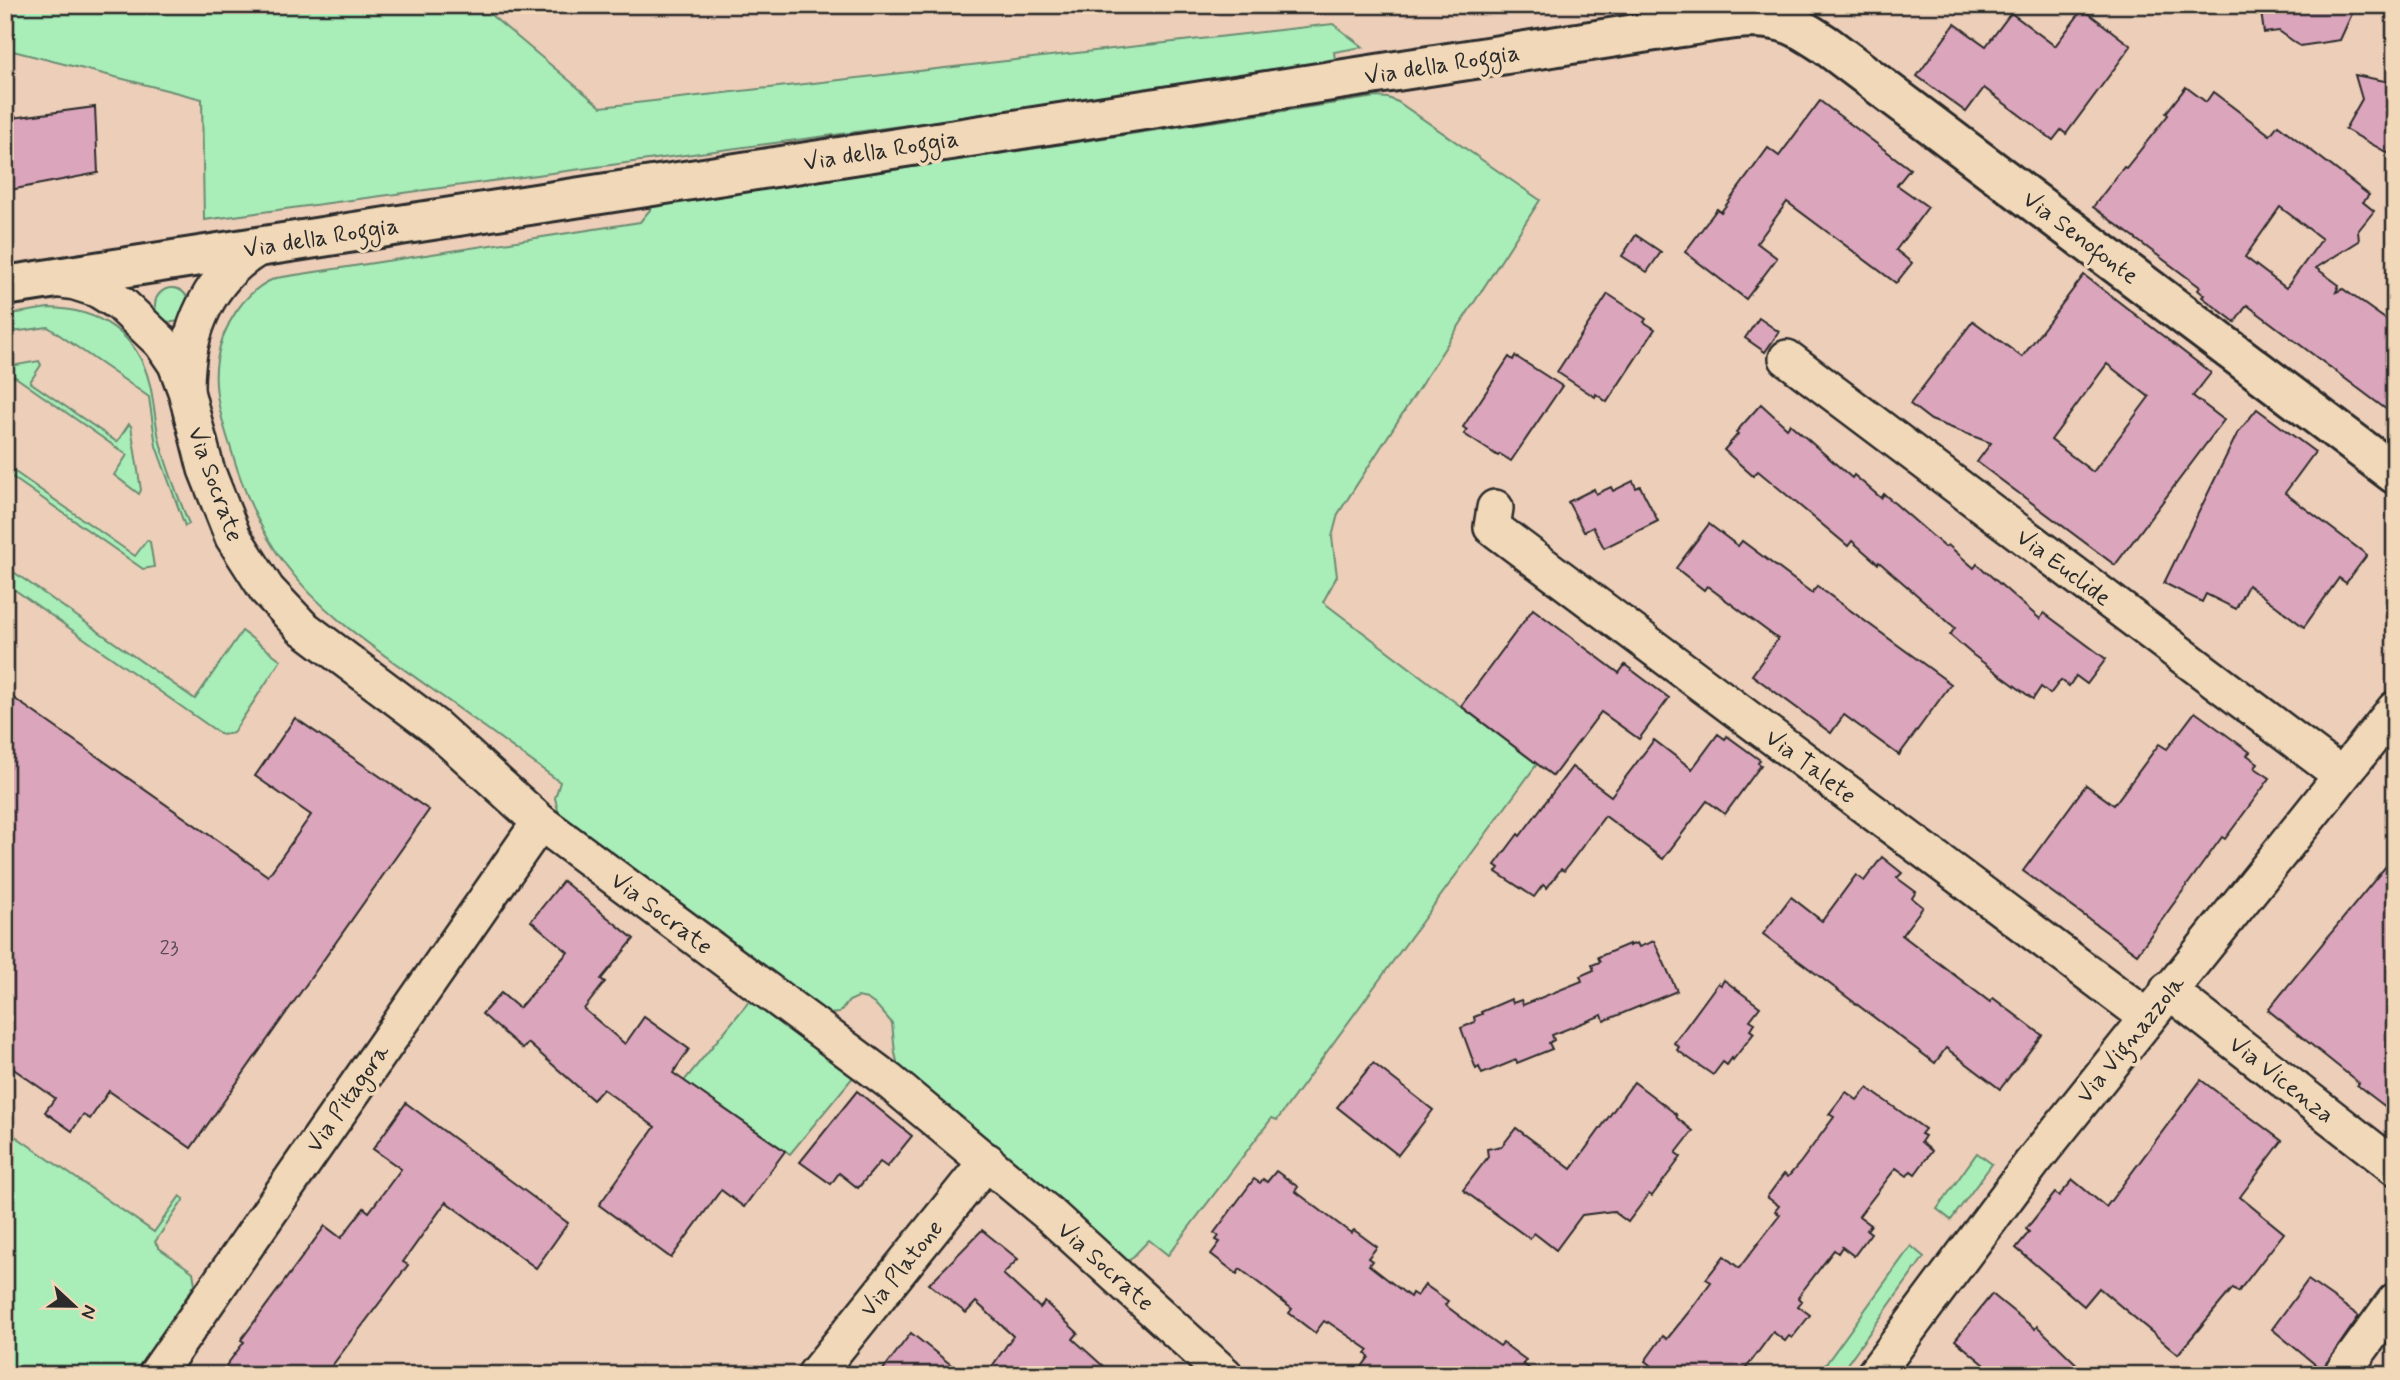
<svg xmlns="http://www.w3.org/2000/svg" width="2400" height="1380" font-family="Mynerve,sans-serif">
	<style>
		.green { fill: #a9edb8; stroke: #6a8c72; stroke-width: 2 }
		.building { fill: #dba5bb; stroke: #2b2b2b; stroke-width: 2; fill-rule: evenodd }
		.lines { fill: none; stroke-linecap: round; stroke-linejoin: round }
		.street-casing { stroke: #2b2b2b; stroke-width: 40 }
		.secondary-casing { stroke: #2b2b2b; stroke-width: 44 }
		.street { stroke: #f1d8b8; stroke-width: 35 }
		.secondary { stroke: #f1d8b8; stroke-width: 38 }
		.labels { text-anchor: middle; stroke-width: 7; stroke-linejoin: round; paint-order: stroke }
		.number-label { font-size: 21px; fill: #574a4f }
		.street-label { font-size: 24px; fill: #2b2b2b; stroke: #f1d8b8 }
	</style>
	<rect width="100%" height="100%" fill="#edceb9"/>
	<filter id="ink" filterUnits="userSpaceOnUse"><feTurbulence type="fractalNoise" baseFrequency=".0143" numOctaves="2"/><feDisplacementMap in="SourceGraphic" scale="14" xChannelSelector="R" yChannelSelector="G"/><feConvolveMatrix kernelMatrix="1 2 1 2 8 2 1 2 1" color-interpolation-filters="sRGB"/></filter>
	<g filter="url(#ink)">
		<g class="green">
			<polygon points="5,5 479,5 601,107 1333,24 1363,47 1334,52 1336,67 204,220 202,99 5,49"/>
			<path d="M 1376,97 L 1388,98 L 1398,102 L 1540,200 L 1338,514 L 1332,537 L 1337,576 L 1323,602 L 1537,764 L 1277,1120 L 1272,1118 L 1168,1255 L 1149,1240 L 1126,1264 L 1063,1208 L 1040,1184 L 919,1087 L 898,1066 L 895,1053 L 892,1023 L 877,1006 L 867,999 L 858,997 L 849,1001 L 839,1013 L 828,1014 L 560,818 L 555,798 L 560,782 C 515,749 471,717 426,685 C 376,649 322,614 285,564 C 259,530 243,490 231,449 C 222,421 212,389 217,360 C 222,327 244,290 276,278 L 640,222 L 653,206 Z"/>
			<circle cx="172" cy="305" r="17"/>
			<path d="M 48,308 C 99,309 138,333 150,385 C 154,402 155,420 159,438 C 166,467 178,496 189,524 L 185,526 L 156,446 L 149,397 L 48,327 L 5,333 L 5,315 Z"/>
			<polygon points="39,361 41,365 30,382 117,442 129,424 131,426 141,490 139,494 114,475 127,455 14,376 5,387 5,367"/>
			<polygon points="5,465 135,556 147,540 150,542 154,567 143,569 5,472"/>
			<polygon points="5,566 195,699 242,631 281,660 233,733 222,735 5,583"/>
			<polygon points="751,999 854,1076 790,1154 684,1081"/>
			<polygon points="5,1129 154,1232 180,1196 184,1199 155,1242 159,1248 193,1272 195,1284 135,1375 5,1375"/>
			<polygon points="1977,1153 1992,1164 1951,1220 1937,1209"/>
			<polygon points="1911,1246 1924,1257 1839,1375 1818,1375"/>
		</g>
		<g class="building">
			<polygon points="2260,5 2356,5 2340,40 2300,46 2279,31 2264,33"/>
			<polygon points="2083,9 2131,46 2066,134 2061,130 2053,140 1984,88 1966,112 1917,76 1955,24 1986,46 2011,13 2055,46"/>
			<polygon points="2355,75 2395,83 2395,157 2345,129 2362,99"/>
			<path d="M 2186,87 L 2206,102 L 2213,92 L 2270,135 L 2278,125 L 2369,195 L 2363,202 L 2374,211 L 2358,231 L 2359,241 L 2316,268 L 2339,285 L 2336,292 L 2343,289 L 2395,326 L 2395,416 L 2247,305 L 2235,322 L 2202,297 L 2204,295 L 2198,290 L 2200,287 L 2093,207 L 2124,167 L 2126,168 L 2168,115 L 2166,113 ZM 2280,207 L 2322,239 L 2286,288 L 2245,257 Z"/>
			<polygon points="1820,101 1910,169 1897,185 1928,207 1896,250 1912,263 1896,283 1787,202 1757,243 1777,258 1746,299 1685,252 1717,209 1721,212 1768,148 1779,156"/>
			<polygon points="95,107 98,173 5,191 5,119"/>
			<polygon points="1636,235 1661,252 1647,272 1622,256"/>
			<path d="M 2084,275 L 2211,373 L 2193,396 L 2224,420 L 2115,565 L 1977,462 L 1991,443 L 1931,420 L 1910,404 L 1973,321 L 2022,357 ZM 2107,364 L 2149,397 L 2093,472 L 2051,440 Z"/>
			<polygon points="1608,294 1646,319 1644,322 1655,329 1607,402 1596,394 1595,397 1557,372"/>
			<polygon points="1759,318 1779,332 1765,352 1745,338"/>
			<polygon points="1515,356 1562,386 1511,461 1500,454 1498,456 1464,434 1467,430 1463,427 1509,357 1513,360"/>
			<polygon points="1761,404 1787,428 1790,424 1852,478 1854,475 1881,498 1884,494 1945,547 1948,545 1974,568 1977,564 2040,619 2044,613 2106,659 2087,684 2076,676 2069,686 2061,680 2050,694 2041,687 2033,699 1973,655 1950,635 1955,628 1879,562 1878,564 1852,541 1848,546 1758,471 1753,476 1724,450 1738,434 1736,432"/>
			<polygon points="2257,409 2315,452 2285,493 2367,555 2346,583 2339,578 2304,627 2248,585 2236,609 2206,594 2202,602 2164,583 2237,434"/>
			<polygon points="1633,481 1636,488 1640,486 1658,521 1604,548 1593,527 1584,532 1568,502 1594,489 1596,494 1611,487 1613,491"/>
			<polygon points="1709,524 1738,546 1742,541 1812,593 1817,586 1951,684 1899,755 1844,715 1831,733 1752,675 1778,639 1707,586 1704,590 1676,568"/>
			<polygon points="1533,609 1619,673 1625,665 1669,698 1639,739 1601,712 1553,776 1461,706"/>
			<polygon points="5,692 268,876 311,815 255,776 295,718 429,810 191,1148 109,1091 90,1119 83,1115 72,1131 45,1112 55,1098 5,1063"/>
			<polygon points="2195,712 2250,752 2247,755 2258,763 2255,768 2270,778 2225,839 2222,837 2137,954 2023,871 2086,785 2114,805 2159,744 2167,749"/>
			<polygon points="1718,734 1725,739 1727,736 1760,760 1758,763 1761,765 1725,814 1707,801 1663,859 1605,816 1564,871 1561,869 1547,888 1543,885 1534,897 1496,872 1499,868 1495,865 1518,834 1520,836 1572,767 1611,796 1654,740 1692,769"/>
			<polygon points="2395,855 2395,1114 2357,1085 2359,1083 2268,1010"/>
			<polygon points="1882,857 1902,873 1897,878 1916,892 1912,898 1923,907 1902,935 1990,1002 1993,998 2042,1035 2000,1089 1946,1048 1935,1063 1763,934 1791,897 1822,921 1856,875 1864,881"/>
			<polygon points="563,881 634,939 601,979 605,982 584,1009 625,1044 644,1017 689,1049 673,1073 785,1151 744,1207 721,1190 671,1258 599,1205 655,1127 603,1089 593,1100 528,1043 523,1049 482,1014 501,993 519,1008 568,952 531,921"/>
			<polygon points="1654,941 1677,991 1604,1021 1602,1015 1552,1035 1554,1040 1549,1043 1552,1049 1517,1063 1516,1060 1482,1074 1479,1067 1476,1069 1461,1028 1475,1022 1474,1017 1482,1014 1481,1012 1511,999 1513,1003 1521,1000 1523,1005 1582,981 1580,976 1594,970 1592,965 1600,962 1598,957 1629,944 1629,946 1637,943 1639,947"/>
			<polygon points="1724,980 1760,1007 1750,1020 1755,1023 1750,1030 1754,1033 1733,1060 1732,1058 1727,1065 1723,1062 1713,1075 1677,1050 1679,1047 1674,1043 1718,983 1721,985"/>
			<polygon points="1373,1063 1433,1110 1398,1155 1337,1107"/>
			<polygon points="2201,1080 2282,1141 2240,1197 2284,1233 2238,1292 2233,1288 2178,1354 2099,1288 2084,1306 2016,1248 2029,1232 2026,1229 2055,1193 2059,1196 2073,1180 2106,1207"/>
			<polygon points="1634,1082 1676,1114 1677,1118 1693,1131 1676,1153 1681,1157 1652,1196 1649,1194 1628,1222 1613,1211 1582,1215 1556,1250 1534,1233 1530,1239 1463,1190 1488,1157 1487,1149 1502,1146 1516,1128 1571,1169"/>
			<polygon points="1867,1088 1925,1129 1921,1134 1925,1136 1921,1142 1932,1151 1915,1174 1911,1171 1907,1176 1896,1168 1859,1216 1871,1225 1867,1230 1871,1233 1854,1256 1842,1247 1838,1253 1834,1250 1801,1293 1798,1298 1802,1301 1798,1306 1810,1315 1792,1338 1789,1336 1785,1341 1773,1332 1741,1375 1663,1375 1645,1361 1663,1336 1667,1339 1692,1308 1711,1282 1706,1279 1724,1256 1739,1268 1780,1215 1775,1211 1779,1206 1767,1197 1784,1174 1788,1177 1800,1163 1834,1117 1829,1114 1846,1092 1857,1100"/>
			<polygon points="857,1091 912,1136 887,1167 880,1162 858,1188 839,1173 831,1184 800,1162"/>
			<polygon points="406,1103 568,1223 536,1268 446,1202 403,1262 408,1265 325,1375 219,1375 244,1342 241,1340 325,1226 341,1238 364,1208 369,1212 401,1169 373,1149"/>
			<polygon points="1276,1171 1298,1187 1295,1191 1328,1216 1351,1233 1354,1230 1377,1247 1368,1258 1372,1261 1369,1265 1410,1297 1412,1293 1417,1296 1425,1285 1448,1301 1445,1305 1486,1336 1500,1346 1503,1343 1526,1360 1523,1364 1538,1375 1356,1375 1369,1357 1366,1354 1369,1350 1328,1322 1327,1323 1324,1321 1315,1333 1289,1313 1292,1309 1264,1287 1240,1269 1237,1274 1211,1254 1220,1242 1216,1240 1219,1236 1214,1233 1254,1179 1260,1183 1263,1179 1267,1182"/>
			<polygon points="982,1230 1018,1259 1003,1274 1040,1308 1045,1302 1078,1333 1073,1339 1113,1375 986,1375 1013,1336 976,1302 966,1313 929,1284"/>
			<polygon points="2308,1280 2359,1316 2322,1370 2272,1329"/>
			<polygon points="1992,1294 2035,1329 2037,1326 2088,1375 1997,1375 1955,1340"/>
			<polygon points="911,1333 964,1375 879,1375"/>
		</g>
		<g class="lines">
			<g class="street-casing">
				<g id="street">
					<polyline points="53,279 75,282 97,289 121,304 161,342 176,364 186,391 206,469 233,537 267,590 302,627 434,726 540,822 889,1081 1050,1215 1225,1375"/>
					<polyline points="1787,358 2341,775"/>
					<path d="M 186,388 C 186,329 209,277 260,247"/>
					<polyline points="1495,508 1492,527 2147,1017"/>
					<polyline points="2168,990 2395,1167"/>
					<polyline points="156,1375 540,822"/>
					<polyline points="815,1375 987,1161"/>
					<polyline points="1874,1375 2032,1163 2395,709"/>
					<polyline points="2341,1375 2395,1301"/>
				</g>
			</g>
			<g class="secondary-casing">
				<path id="secondary" d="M 5,286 L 1681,27 C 1716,22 1759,11 1792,25 C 1804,30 1815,38 1826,45 L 2395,474"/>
			</g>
			<use href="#street" class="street"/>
			<use href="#secondary" class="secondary"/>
		</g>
	</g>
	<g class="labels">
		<g class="number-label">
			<text x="169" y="954">23</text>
		</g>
		<g class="street-label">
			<text transform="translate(1442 64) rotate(-9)" y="8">Via della Roggia</text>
			<text transform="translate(881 150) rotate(-9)" y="8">Via della Roggia</text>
			<text transform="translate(321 237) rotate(-9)" y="8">Via della Roggia</text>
			<text transform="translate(2081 237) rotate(37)" y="8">Via Senofonte</text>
			<text transform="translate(216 484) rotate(70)" y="8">Via Socrate</text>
			<text transform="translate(2064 567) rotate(37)" y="8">Via Euclide</text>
			<text transform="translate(1811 766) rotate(37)" y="8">Via Talete</text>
			<text transform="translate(662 913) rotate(37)" y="8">Via Socrate</text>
			<text transform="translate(2130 1039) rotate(-51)" y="8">Via Vignazzola</text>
			<text transform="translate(2282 1079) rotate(38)" y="8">Via Vicenza</text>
			<text transform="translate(347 1098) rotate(-55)" y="8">Via Pitagora</text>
			<text transform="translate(1106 1266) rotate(42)" y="8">Via Socrate</text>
			<text transform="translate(901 1268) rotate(-51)" y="8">Via Platone</text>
		</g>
	</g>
	<rect width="2400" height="1380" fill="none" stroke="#f1d8b8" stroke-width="28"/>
	<rect x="14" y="14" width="2372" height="1352" fill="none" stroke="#2b2b2b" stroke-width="2.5" filter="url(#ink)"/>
	<g transform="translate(74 1306) rotate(112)" stroke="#f1d8b8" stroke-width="5" paint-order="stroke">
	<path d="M0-5L12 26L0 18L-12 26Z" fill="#2b2b2b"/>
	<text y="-10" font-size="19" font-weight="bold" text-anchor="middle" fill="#2b2b2b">N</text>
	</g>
</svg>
